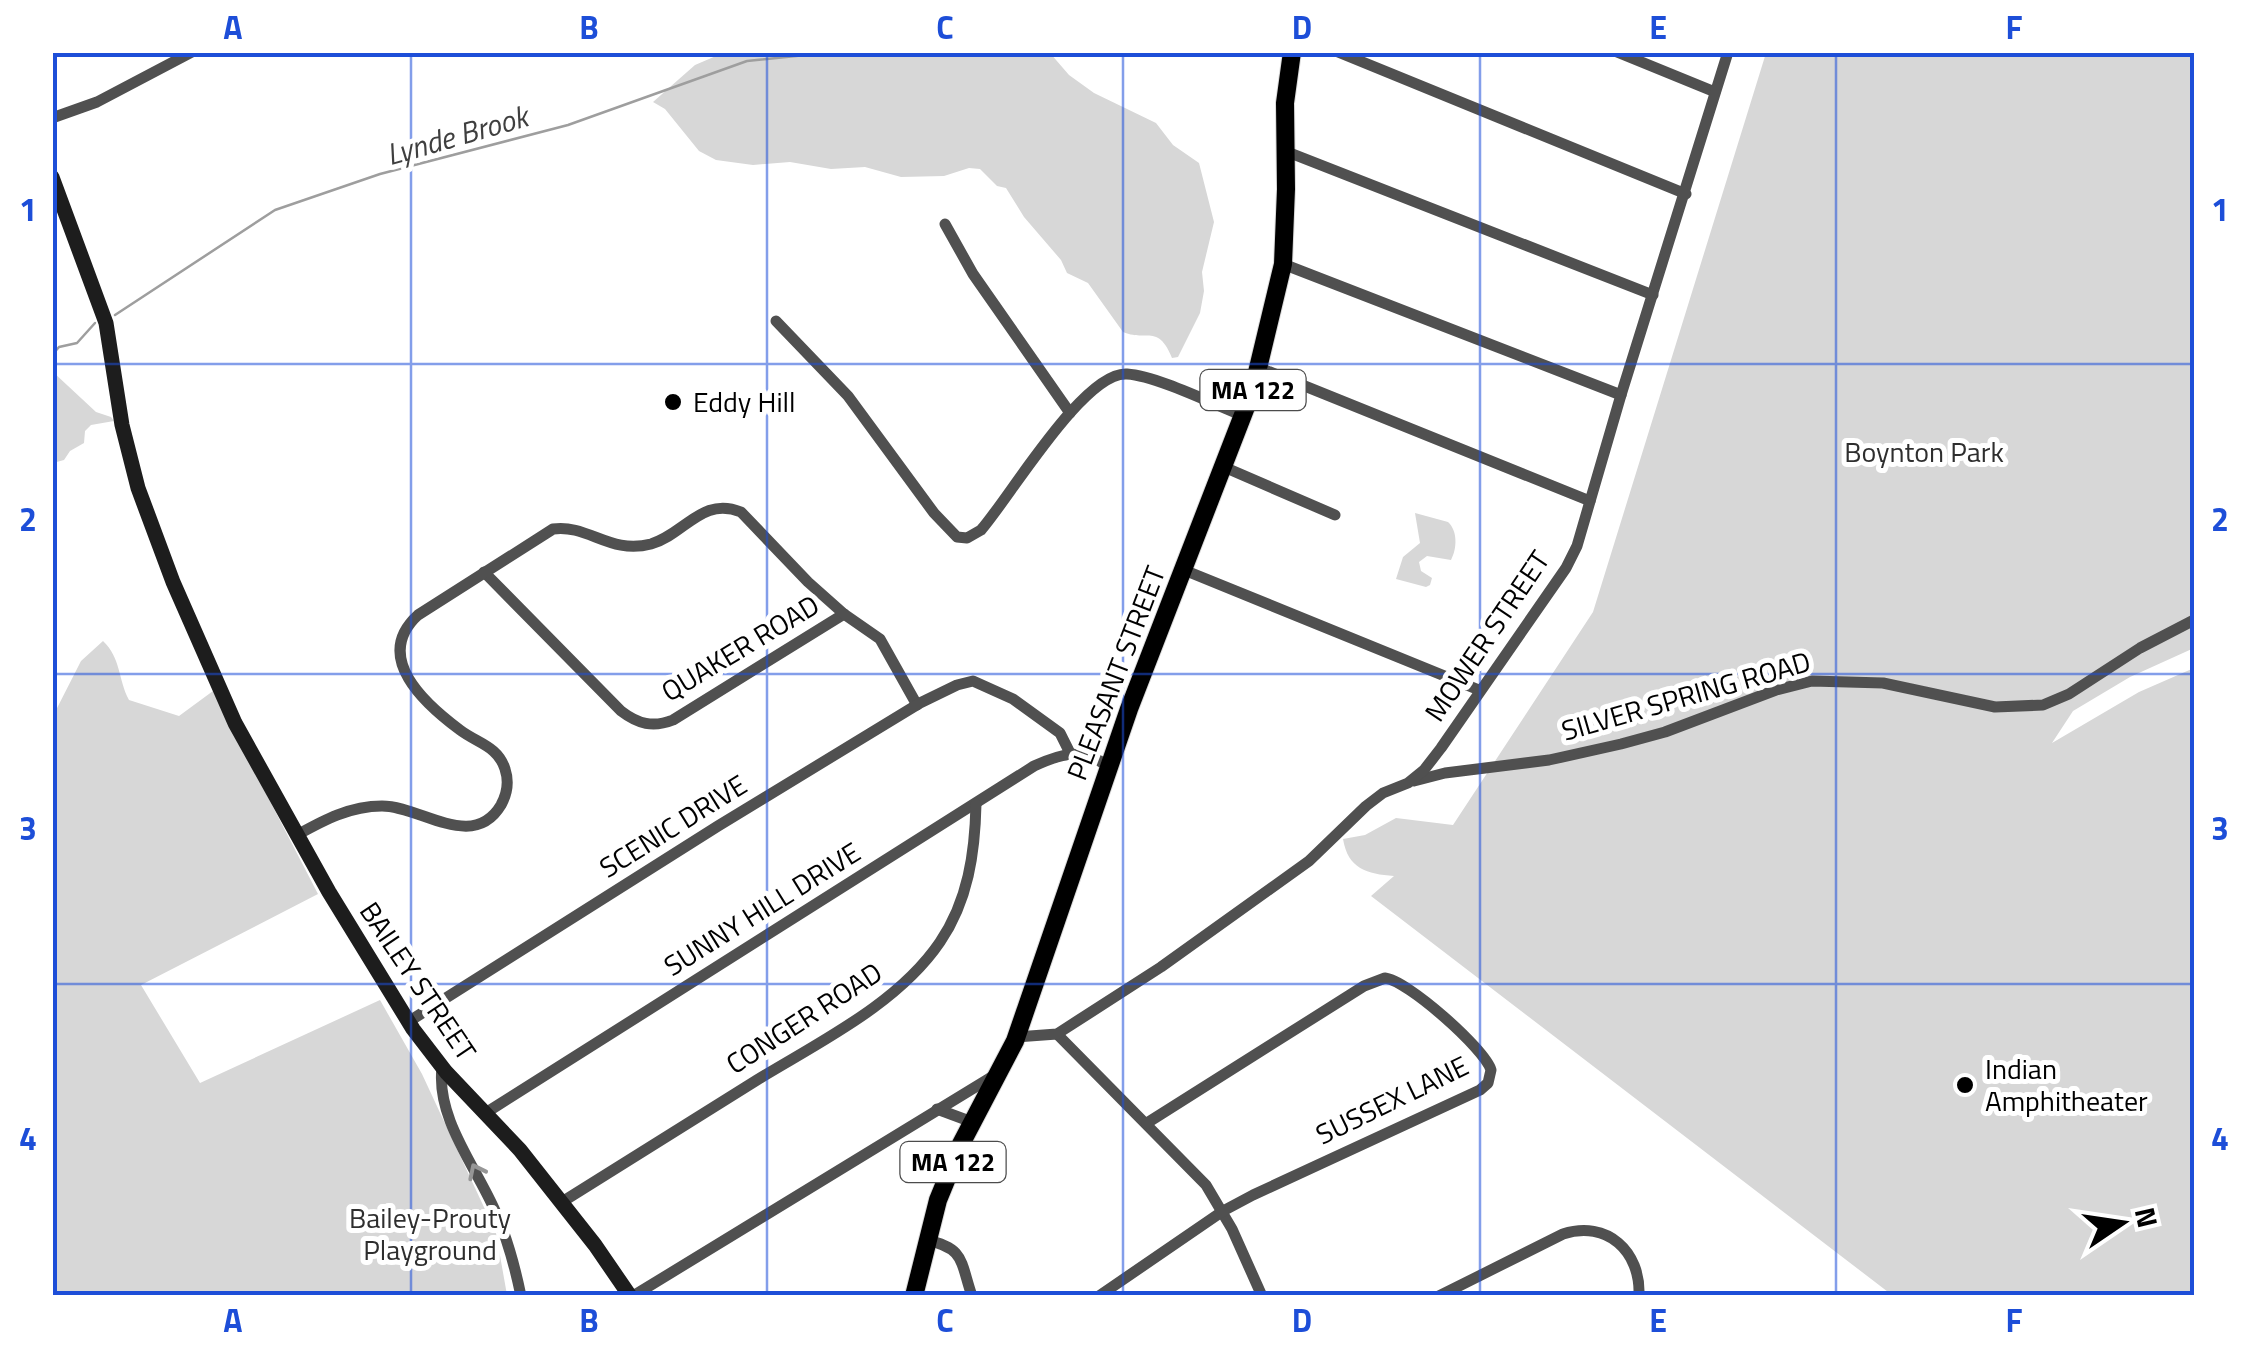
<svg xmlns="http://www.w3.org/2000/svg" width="2247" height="1348" font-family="'Titillium Web',sans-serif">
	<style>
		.green { fill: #d7d7d7 }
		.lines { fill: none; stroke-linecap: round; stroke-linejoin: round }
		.stream { stroke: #9e9e9e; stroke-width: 2.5 }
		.primary-casing { stroke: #dbdbdb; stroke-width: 20 }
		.street { stroke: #505050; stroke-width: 11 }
		.secondary { stroke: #1d1d1d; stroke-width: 15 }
		.primary { stroke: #000; stroke-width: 18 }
		.oneway { stroke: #969696 }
		.grid { fill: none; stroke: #1d4ed8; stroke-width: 2.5; stroke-opacity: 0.55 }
		.poi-dot { fill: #000; stroke: #fff; stroke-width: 4 }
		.labels { text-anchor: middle; stroke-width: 10; stroke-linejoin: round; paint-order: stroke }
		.shield { fill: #fff; stroke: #4c4c4c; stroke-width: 2.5 }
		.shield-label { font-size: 25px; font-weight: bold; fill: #000 }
		.poi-label { font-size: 28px; fill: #000; stroke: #fff; text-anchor: start }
		.park-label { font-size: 28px; fill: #2e2e2e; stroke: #fff }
		.street-label { font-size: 28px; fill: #000; stroke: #fff }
		.water-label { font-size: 30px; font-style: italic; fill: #3f3f3f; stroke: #fff }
		.neatline { fill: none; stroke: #1d4ed8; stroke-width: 4 }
		.grid-label { font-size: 32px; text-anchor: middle; font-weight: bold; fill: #1d4ed8 }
	</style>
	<rect width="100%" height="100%" fill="#fff"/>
	<g class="green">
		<path d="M 723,53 L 1050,53 L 1069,75 L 1094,93 L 1156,123 L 1173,145 L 1199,163 L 1214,222 L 1202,272 L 1204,291 L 1200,313 L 1178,357 L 1172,358 C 1158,323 1146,342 1123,332 L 1088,283 L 1067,273 L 1061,260 L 1024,217 L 1006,188 L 997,186 L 980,169 L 969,168 L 944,176 L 901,177 L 865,167 L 831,169 L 790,162 L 753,165 L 716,160 L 699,151 L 665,109 L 653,102 L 695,65 Z"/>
		<path d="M 1766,53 L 2194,53 L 2194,648 L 2130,677 L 2073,711 L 2052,743 L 2139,692 L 2194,668 L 2194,1295 L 1892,1295 L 1371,896 L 1394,876 C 1367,874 1348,869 1343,839 L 1365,835 L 1396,818 L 1453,825 L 1593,612 Z"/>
		<polygon points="53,372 96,412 111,417 114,421 91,425 85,431 84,443 70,451 64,460 53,463"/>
		<path d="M 1415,513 L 1448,522 C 1458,531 1457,549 1451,560 L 1427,556 L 1419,562 L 1421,571 L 1432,578 L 1430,585 L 1426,587 L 1396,579 L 1403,557 L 1420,543 Z"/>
		<path d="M 103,641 C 121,658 118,679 129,700 L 179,716 L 213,691 L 318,894 L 141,985 L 200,1083 L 380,1000 L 422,1074 L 496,1233 L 507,1295 L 53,1296 L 53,716 L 81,661 Z"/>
	</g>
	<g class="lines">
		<g class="stream">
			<polyline points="115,315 275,210 380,174 568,125 747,61 835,52"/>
			<polyline points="52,355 59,347 77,343 95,323"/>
		</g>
		<g class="primary-casing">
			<polyline id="primary" points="914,1296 938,1200 961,1144 1015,1041 1129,709 1253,389 1283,264 1286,189 1285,103 1292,52"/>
		</g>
		<g class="street">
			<polyline points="1338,52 1686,194"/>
			<polyline points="1617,52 1715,92"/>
			<polyline points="52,118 97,102 192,52"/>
			<polyline points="1285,151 1653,295"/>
			<polyline points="945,224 973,274 1070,413"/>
			<polyline points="1283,264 1621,395"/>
			<path d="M 776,321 L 848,396 L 934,513 L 957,537 L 967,538 L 981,530 C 1010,497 1084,371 1127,374 C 1157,376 1213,404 1244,416"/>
			<polyline points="1260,368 1590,501"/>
			<polyline points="1224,467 1335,515"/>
			<polyline points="1184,570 1479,690"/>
			<path d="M 484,572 L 621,711 C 638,724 653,728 673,720 L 844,614"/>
			<polyline points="1414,781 1445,773 1549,760 1621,744 1665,732 1776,690 1812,681 1883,683 1995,707 2043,705 2069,694 2140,648 2194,620"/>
			<path d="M 297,835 C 324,820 350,806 382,806 C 421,806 473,852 501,805 C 507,794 509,781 505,769 C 498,746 477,743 460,730 C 425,704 372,657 418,615 L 553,529 C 588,524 610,555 651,544 C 685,534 702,496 741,512 L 808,582 L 844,614 L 880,639 L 917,705"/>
			<polyline points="408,1022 718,826 920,703 957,685 973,681 1013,699 1060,733 1070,753"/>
			<polyline points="1057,1034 1206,1185 1232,1229 1262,1296"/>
			<polyline points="1016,1037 1057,1034 1161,967 1309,861 1366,806 1383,793 1408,783 1424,770 1441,748 1566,568 1577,546 1621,395 1728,52"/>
			<path d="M 442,1068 C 436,1119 477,1168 496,1213 C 508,1240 515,1267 521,1296"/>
			<polyline points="937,1109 972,1122"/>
			<path d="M 484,1114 L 1034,766 C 1062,753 1082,748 1108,766"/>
			<path d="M 562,1202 C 627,1161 692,1120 757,1080 C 819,1042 898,1004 940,942 C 968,901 975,853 976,804"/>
			<path d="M 926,1240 C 965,1248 960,1261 972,1296"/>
			<polyline points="633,1296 995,1075"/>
			<path d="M 1099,1296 L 1223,1211 L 1253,1195 L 1480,1090 L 1488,1083 L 1491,1070 C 1485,1049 1407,980 1385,978 L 1364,986 L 1147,1123"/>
			<path d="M 1439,1296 L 1563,1234 C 1607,1220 1641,1251 1639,1296"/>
		</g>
		<polyline class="secondary" points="52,177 106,323 122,425 138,488 173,582 235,723 329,892 413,1029 446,1072 520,1150 595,1245 630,1296"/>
		<use href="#primary" class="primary"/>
	</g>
	<defs><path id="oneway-chevron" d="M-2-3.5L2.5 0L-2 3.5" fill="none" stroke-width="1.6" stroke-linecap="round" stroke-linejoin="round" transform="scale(2.5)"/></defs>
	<use class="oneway" href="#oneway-chevron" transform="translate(476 1171) rotate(-116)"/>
	<path class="grid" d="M 411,52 L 411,1296M 767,52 L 767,1296M 1123,52 L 1123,1296M 1480,52 L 1480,1296M 1836,52 L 1836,1296M 52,364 L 2194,364M 52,674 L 2194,674M 52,984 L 2194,984"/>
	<g class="poi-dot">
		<circle cx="673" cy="402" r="10"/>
		<circle cx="1965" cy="1085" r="10"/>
	</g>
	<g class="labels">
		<g class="shield">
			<rect x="1200.5" y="370" width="105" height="40" rx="8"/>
			<rect x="900.5" y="1142" width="105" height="40" rx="8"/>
		</g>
		<g class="shield-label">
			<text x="1253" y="399">MA 122</text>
			<text x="953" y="1171">MA 122</text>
		</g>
		<g class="poi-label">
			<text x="693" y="412">Eddy Hill</text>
			<text x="1985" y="1079">Indian<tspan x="1985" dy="32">Amphitheater</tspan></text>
		</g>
		<g class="park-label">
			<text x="1924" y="462">Boynton Park</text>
			<text x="430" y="1228">Bailey-Prouty<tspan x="430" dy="32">Playground</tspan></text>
		</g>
		<g class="street-label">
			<text transform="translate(1487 636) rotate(-56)" y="10">MOWER STREET</text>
			<text transform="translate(740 648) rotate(-31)" y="10">QUAKER ROAD</text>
			<text transform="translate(1116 673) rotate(-69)" y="10">PLEASANT STREET</text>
			<text transform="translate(1686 696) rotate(-16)" y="10">SILVER SPRING ROAD</text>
			<text transform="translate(673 826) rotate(-32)" y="10">SCENIC DRIVE</text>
			<text transform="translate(762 909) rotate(-32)" y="10">SUNNY HILL DRIVE</text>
			<text transform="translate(418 981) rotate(56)" y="10">BAILEY STREET</text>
			<text transform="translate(804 1018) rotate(-33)" y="10">CONGER ROAD</text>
			<text transform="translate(1392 1100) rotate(-26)" y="10">SUSSEX LANE</text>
		</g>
		<g class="water-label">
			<text transform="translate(457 136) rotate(-16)" y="10">Lynde Brook</text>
		</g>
	</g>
	<rect width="2247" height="1348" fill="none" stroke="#ffffff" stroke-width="110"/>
	<g transform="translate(2122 1223) rotate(77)" stroke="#ffffff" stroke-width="8" paint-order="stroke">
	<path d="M0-8L18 38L0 25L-18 38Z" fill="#000000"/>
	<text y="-15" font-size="28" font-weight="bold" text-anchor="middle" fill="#000000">N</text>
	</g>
	<rect x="55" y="55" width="2137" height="1238" class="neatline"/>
	<g class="grid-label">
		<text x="233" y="39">A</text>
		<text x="589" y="39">B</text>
		<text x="945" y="39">C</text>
		<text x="1302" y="39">D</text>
		<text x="1658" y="39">E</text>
		<text x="2014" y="39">F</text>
		<text x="28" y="221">1</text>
		<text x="2220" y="221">1</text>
		<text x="28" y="531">2</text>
		<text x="2220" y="531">2</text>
		<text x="28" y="840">3</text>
		<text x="2220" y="840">3</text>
		<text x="28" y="1150">4</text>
		<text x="2220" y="1150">4</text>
		<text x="233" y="1332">A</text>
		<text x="589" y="1332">B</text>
		<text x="945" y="1332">C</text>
		<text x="1302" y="1332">D</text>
		<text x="1658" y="1332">E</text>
		<text x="2014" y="1332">F</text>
	</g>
</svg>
